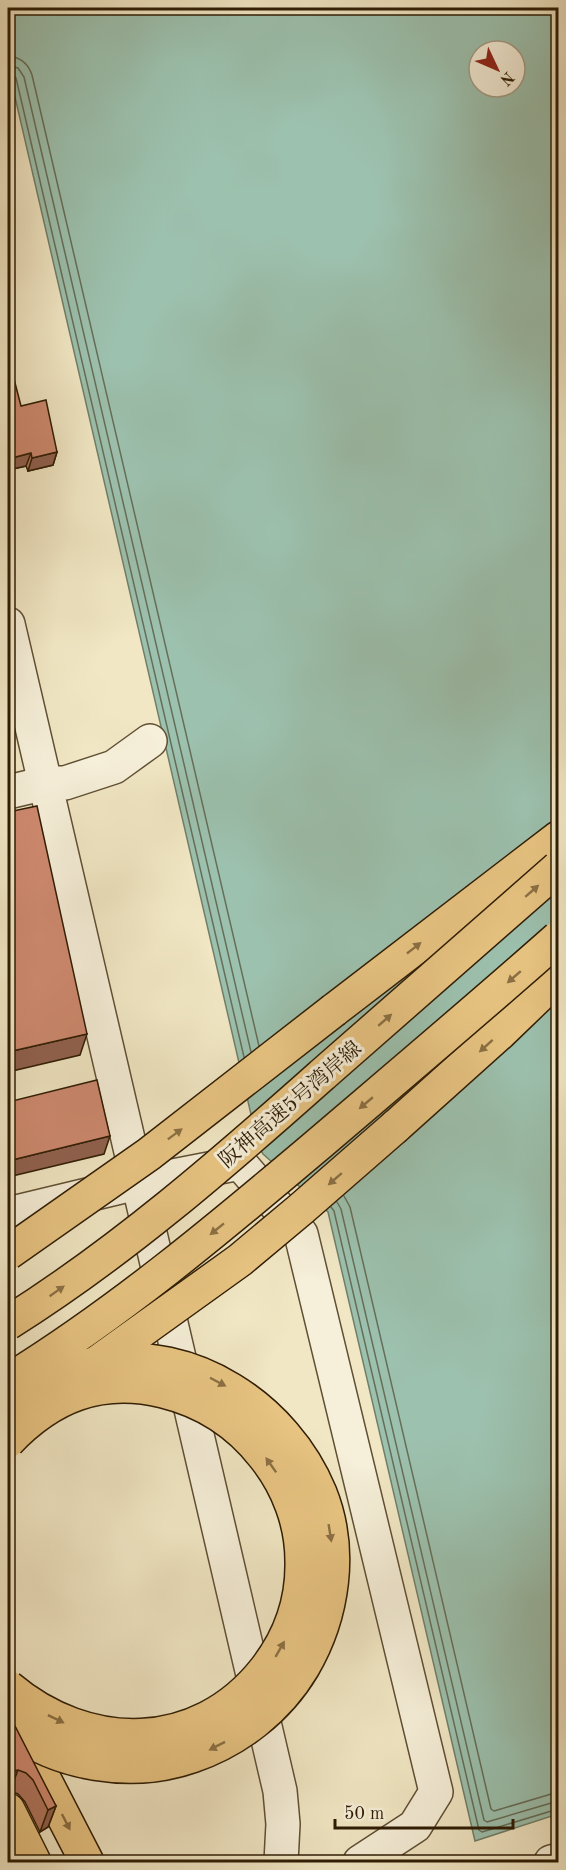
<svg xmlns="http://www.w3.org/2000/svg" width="566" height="1870" font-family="'Old Standard TT','Noto Serif JP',serif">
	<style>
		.water { fill: #9cc1ae; stroke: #707f6a; stroke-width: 1.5; fill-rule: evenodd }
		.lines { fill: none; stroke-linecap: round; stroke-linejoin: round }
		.shore { stroke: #656e59; stroke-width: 1.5 }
		.minor-casing { stroke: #5f4f34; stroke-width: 36 }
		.highway-casing { stroke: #2e1c04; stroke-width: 36 }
		.minor { stroke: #f6efd9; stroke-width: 33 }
		.highway { stroke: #e8c482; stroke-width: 33 }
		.highway-bridge-casing { stroke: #2e1c04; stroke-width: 36; stroke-linecap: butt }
		.highway-bridge { stroke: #e8c482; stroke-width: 33 }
		.wall { fill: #b1765f; stroke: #2e1c04; stroke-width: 1.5 }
		.shaded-wall { fill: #90604e; stroke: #2e1c04; stroke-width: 1.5 }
		.building { fill: #ce896f; stroke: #2e1c04; stroke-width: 1.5 }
		.oneway { fill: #8b7043 }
		.labels { text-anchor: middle; stroke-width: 6; stroke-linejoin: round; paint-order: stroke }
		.street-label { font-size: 21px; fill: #2e1c04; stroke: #f6efd9 }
	</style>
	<rect width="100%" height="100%" fill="#f1e7c4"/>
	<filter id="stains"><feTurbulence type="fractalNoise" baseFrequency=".00333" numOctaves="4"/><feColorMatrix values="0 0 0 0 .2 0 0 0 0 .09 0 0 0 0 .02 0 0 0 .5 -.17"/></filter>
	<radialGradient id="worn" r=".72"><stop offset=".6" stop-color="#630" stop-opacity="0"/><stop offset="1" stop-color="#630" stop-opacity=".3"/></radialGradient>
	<path class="water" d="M 8,8 L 558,8 L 558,1814 L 475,1841 L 328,1212 L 263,1154 L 256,1142 L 253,1123 L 8,67 ZM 479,51 L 515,51 L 515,87 L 479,87 Z"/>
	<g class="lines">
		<g class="shore">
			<path d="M 8,56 C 20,57 28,63 32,75 L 259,1046"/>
			<polyline points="8,65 18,68 24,77 251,1052"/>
			<polyline points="8,73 13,74 16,78 244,1057"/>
			<polyline points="344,1196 350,1207 491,1809 494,1811 558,1792"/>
			<polyline points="337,1202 341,1209 484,1820 487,1822 558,1801"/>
			<polyline points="331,1207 334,1211 479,1830 482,1832 558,1809"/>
		</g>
		<g class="minor-casing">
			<g id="minor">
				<polyline points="8,624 280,1791 283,1824 281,1862"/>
				<polyline points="8,792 46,783 65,783 114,767 150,741"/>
				<polyline points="8,1214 137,1183 240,1163 301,1234 436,1792 415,1826 360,1862"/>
				<polyline points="551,1862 558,1860"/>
			</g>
		</g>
		<g class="highway-casing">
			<g id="highway">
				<polyline points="334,1010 558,838"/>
				<polyline points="395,1127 501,1032 558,977"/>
				<polyline points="8,1709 87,1862"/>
				<polyline points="8,1810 34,1862"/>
			</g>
		</g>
		<use href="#minor" class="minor"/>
		<use href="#highway" class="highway"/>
		<g class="highway-bridge-casing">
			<g id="highway-bridge">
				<polyline points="8,1253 149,1154 334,1010"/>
				<path d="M 8,1323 C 121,1252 222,1164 322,1075 C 401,1006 480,937 558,868"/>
				<polyline points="98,1362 240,1260 301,1209 395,1127"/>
				<path d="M 11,1379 C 119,1312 217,1230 314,1148 C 396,1078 478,1009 558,938"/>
				<path d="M 8,1408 C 34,1384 65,1369 100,1363 C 192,1346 285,1408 320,1493 C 343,1550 333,1616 303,1667 C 278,1709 238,1740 192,1756 C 132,1777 58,1765 8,1726"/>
				<path d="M 8,1441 C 51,1396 100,1376 163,1391 C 204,1401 239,1424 264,1456 C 288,1486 302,1523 302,1561 C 303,1602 290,1638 265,1670 C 198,1755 87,1754 8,1687"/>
			</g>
		</g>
		<use href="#highway-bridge" class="highway-bridge"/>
	</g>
	<g class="wall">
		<polygon points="8,381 21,406 57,452 53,465 28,471 26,466 8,470"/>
		<polygon points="8,1720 56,1806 48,1827 40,1832 25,1802 18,1794 10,1791"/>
	</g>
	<g class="shaded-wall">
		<polygon points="57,452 53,465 28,471 32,458"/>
		<polygon points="31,453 26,466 8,470 8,459"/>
		<polygon points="87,1034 80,1055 8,1072 8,1052"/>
		<polygon points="110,1136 104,1154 8,1177 8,1161"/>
		<polygon points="18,1770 10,1791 8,1792 8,1772"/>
		<polygon points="56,1806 48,1827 40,1832 48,1810"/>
	</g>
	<g class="building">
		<polygon points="14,379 21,406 46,400 57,452 32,458 31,453 8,459 8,381"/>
		<polygon points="37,806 87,1034 8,1052 8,812"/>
		<polygon points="97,1080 110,1136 8,1161 8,1102"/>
		<polygon points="8,1720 15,1726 56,1806 48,1810 33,1780 26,1773 18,1770 8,1772"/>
	</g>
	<defs><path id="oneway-solid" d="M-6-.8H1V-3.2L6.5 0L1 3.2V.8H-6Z" transform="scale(1.5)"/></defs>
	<g class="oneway">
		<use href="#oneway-solid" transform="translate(532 891) rotate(-41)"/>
		<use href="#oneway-solid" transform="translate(414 948) rotate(-38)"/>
		<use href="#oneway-solid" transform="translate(514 977) rotate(139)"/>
		<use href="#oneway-solid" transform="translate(385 1020) rotate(-41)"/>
		<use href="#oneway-solid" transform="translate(486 1046) rotate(138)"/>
		<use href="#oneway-solid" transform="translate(366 1103) rotate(140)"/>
		<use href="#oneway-solid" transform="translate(175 1134) rotate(-37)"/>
		<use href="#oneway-solid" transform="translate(335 1179) rotate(139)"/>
		<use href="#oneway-solid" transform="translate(217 1229) rotate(141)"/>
		<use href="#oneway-solid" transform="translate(57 1291) rotate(-35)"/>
		<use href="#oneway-solid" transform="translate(218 1382) rotate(28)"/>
		<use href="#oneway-solid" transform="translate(271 1465) rotate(-125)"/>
		<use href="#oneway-solid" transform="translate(330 1533) rotate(81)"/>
		<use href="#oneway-solid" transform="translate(280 1649) rotate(-60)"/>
		<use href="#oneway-solid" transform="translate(56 1719) rotate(26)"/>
		<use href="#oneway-solid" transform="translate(217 1746) rotate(153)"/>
		<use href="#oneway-solid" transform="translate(66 1822) rotate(63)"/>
	</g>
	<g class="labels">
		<g class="street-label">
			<text transform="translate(290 1104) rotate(-41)" y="7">阪神高速5号湾岸線</text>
		</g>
	</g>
	<rect width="566" height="1870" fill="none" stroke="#f1e7c4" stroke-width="30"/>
	<rect x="9" y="9" width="548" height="1852" fill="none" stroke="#2e1c04" stroke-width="3"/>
	<rect x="15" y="15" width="536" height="1840" fill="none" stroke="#2e1c04" stroke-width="1.5"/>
	<g transform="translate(497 69) rotate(134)"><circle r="28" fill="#f6efd9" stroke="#a69b84" stroke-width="1.5"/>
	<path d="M0-4.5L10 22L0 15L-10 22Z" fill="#8f2418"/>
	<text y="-9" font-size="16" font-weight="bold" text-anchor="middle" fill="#2e1c04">N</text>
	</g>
	<path d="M335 1819v9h178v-9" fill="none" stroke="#2e1c04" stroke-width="3"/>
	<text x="344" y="1819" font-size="18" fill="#2e1c04" stroke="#f6efd9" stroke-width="4.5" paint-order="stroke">50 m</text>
	<rect width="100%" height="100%" filter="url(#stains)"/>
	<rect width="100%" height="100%" fill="url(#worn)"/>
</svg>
